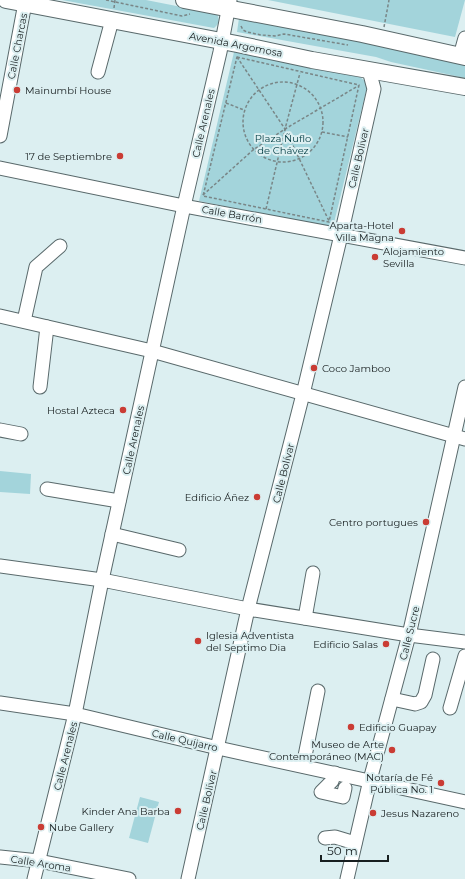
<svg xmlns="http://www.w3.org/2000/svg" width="465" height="879" font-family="Montserrat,sans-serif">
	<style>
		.green { fill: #a3d4db }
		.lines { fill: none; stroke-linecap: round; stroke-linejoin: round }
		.minor-casing { stroke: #59696b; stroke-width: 15 }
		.major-casing { stroke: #59696b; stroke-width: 18 }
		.path { stroke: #798687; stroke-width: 1.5; stroke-dasharray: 3 2; stroke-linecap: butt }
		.minor { stroke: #fff; stroke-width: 13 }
		.major { stroke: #fff; stroke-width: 16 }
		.poi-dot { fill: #ca3c34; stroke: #dceff1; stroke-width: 1.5 }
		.labels { text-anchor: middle; stroke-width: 4; stroke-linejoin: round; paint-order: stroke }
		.street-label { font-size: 10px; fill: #181f20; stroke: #dceff1 }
		.poi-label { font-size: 10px; fill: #181f20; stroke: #dceff1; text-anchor: end }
		.park-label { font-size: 10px; fill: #003b42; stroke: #dceff1 }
	</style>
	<rect width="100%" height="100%" fill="#dceff1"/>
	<g class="green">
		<path d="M 62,0 L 146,0 L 217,14 C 220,20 219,24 214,28 Z"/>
		<polygon points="268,0 465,0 455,37"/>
		<polygon points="239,18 381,45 465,64 465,78 391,62 376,57 237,32"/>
		<polygon points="238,50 360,77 365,81 367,87 334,223 330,228 199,201 234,52"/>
		<polygon points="0,471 31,474 30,494 0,492"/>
		<polygon points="140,797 159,802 148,843 129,838"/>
	</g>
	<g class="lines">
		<g class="minor-casing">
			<g id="minor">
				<polyline points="460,56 465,38"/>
				<polyline points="98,72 112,20"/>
				<polyline points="0,136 25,3"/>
				<polyline points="0,168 184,206 465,258"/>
				<polyline points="0,316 152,351 465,439"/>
				<polyline points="24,321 36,267 60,246"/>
				<polyline points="40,387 47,327"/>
				<polyline points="0,430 21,434"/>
				<polyline points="47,489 119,501"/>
				<polyline points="112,534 179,550"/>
				<polyline points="0,566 102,580 248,609 409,635 465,642"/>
				<polyline points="305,618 313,573"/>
				<polyline points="392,699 415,704 421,702 425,695 433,659"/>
				<polyline points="0,703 75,714 218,748 465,802"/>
				<polyline points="450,708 465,656"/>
				<polyline points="303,766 318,691"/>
				<polyline points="335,773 332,781 321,792 343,797 345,788"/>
				<polyline points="325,838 335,837 355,843"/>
				<polyline points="0,857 39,861 129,879"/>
				<polyline points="34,879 75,714 102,580 184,206 220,52 230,0"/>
				<polyline points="188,879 248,609 303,394 341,235 374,89 370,74 366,69"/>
				<polyline points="347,879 370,780 409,635 465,387"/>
			</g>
		</g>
		<g class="major-casing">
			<g id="major">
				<polyline points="6,0 237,44 312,60 465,87"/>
				<polyline points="184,0 362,34 465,57"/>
			</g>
		</g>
		<g class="path">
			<polyline points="106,0 182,16 190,14"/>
			<polyline points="114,8 115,0"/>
			<polyline points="241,26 243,30 247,32 261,35 275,36 284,34 348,45"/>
			<polyline points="384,27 389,0"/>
			<polygon points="237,57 359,85 329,222 203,196"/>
			<polyline points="237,57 285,129 329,221"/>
			<circle cx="283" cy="122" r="40"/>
			<polyline points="226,103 244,110"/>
			<polyline points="322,132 348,137"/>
			<polyline points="203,195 253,150 285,129 358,86"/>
			<polyline points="266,209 285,129 300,73"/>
		</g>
		<use href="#minor" class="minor"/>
		<use href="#major" class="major"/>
	</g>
	<g class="poi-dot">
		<circle cx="17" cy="90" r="4"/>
		<circle cx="120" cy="156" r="4"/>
		<circle cx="402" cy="231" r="4"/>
		<circle cx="375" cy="257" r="4"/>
		<circle cx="314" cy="368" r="4"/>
		<circle cx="123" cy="410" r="4"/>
		<circle cx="257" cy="497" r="4"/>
		<circle cx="426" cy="522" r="4"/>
		<circle cx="198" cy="641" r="4"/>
		<circle cx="386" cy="644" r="4"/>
		<circle cx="351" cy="727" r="4"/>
		<circle cx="392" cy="750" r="4"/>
		<circle cx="441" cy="783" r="4"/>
		<circle cx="178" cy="811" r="4"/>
		<circle cx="373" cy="813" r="4"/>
		<circle cx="41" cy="827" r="4"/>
	</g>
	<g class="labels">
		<g class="street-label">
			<text transform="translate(236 44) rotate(11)" y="4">Avenida Argomosa</text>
			<text transform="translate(17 46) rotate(-79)" y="4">Calle Charcas</text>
			<text transform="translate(203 123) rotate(-77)" y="4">Calle Arenales</text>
			<text transform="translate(358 158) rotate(-77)" y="4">Calle Bolívar</text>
			<text transform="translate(232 214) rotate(10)" y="4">Calle Barrón</text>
			<text transform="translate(133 440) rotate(-78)" y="4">Calle Arenales</text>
			<text transform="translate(283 473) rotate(-76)" y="4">Calle Bolívar</text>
			<text transform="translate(409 633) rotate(-76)" y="4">Calle Sucre</text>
			<text transform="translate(185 740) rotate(13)" y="4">Calle Quijarro</text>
			<text transform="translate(65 756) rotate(-76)" y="4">Calle Arenales</text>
			<text transform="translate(206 800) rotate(-77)" y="4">Calle Bolívar</text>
			<text transform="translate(41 863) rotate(9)" y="4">Calle Aroma</text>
		</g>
		<g class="poi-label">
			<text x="25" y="94" text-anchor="start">Mainumbí House</text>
			<text x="112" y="160">17 de Septiembre</text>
			<text x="394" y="229">Aparta-Hotel<tspan x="394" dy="12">Villa Magna</tspan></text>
			<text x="383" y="255" text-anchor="start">Alojamiento<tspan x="383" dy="12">Sevilla</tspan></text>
			<text x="322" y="372" text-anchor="start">Coco Jamboo</text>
			<text x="115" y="414">Hostal Azteca</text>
			<text x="249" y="501">Edificio Áñez</text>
			<text x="418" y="526">Centro portugues</text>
			<text x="206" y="639" text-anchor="start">Iglesia Adventista<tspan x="206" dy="12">del Septimo Dia</tspan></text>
			<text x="378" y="648">Edificio Salas</text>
			<text x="359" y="731" text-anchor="start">Edificio Guapay</text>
			<text x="384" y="748">Museo de Arte<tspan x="384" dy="12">Contemporáneo (MAC)</tspan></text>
			<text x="433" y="781">Notaría de Fé<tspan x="433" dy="12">Pública No. 1</tspan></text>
			<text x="170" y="815">Kinder Ana Barba</text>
			<text x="381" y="817" text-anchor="start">Jesus Nazareno</text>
			<text x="49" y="831" text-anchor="start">Nube Gallery</text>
		</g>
		<g class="park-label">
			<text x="283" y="142">Plaza Ñuflo<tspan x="283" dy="12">de Chávez</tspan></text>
		</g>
	</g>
	<path d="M321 855v6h67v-6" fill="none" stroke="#181f20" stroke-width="2"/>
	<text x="327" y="855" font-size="12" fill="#181f20" stroke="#dceff1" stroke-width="3" paint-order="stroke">50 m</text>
</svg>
